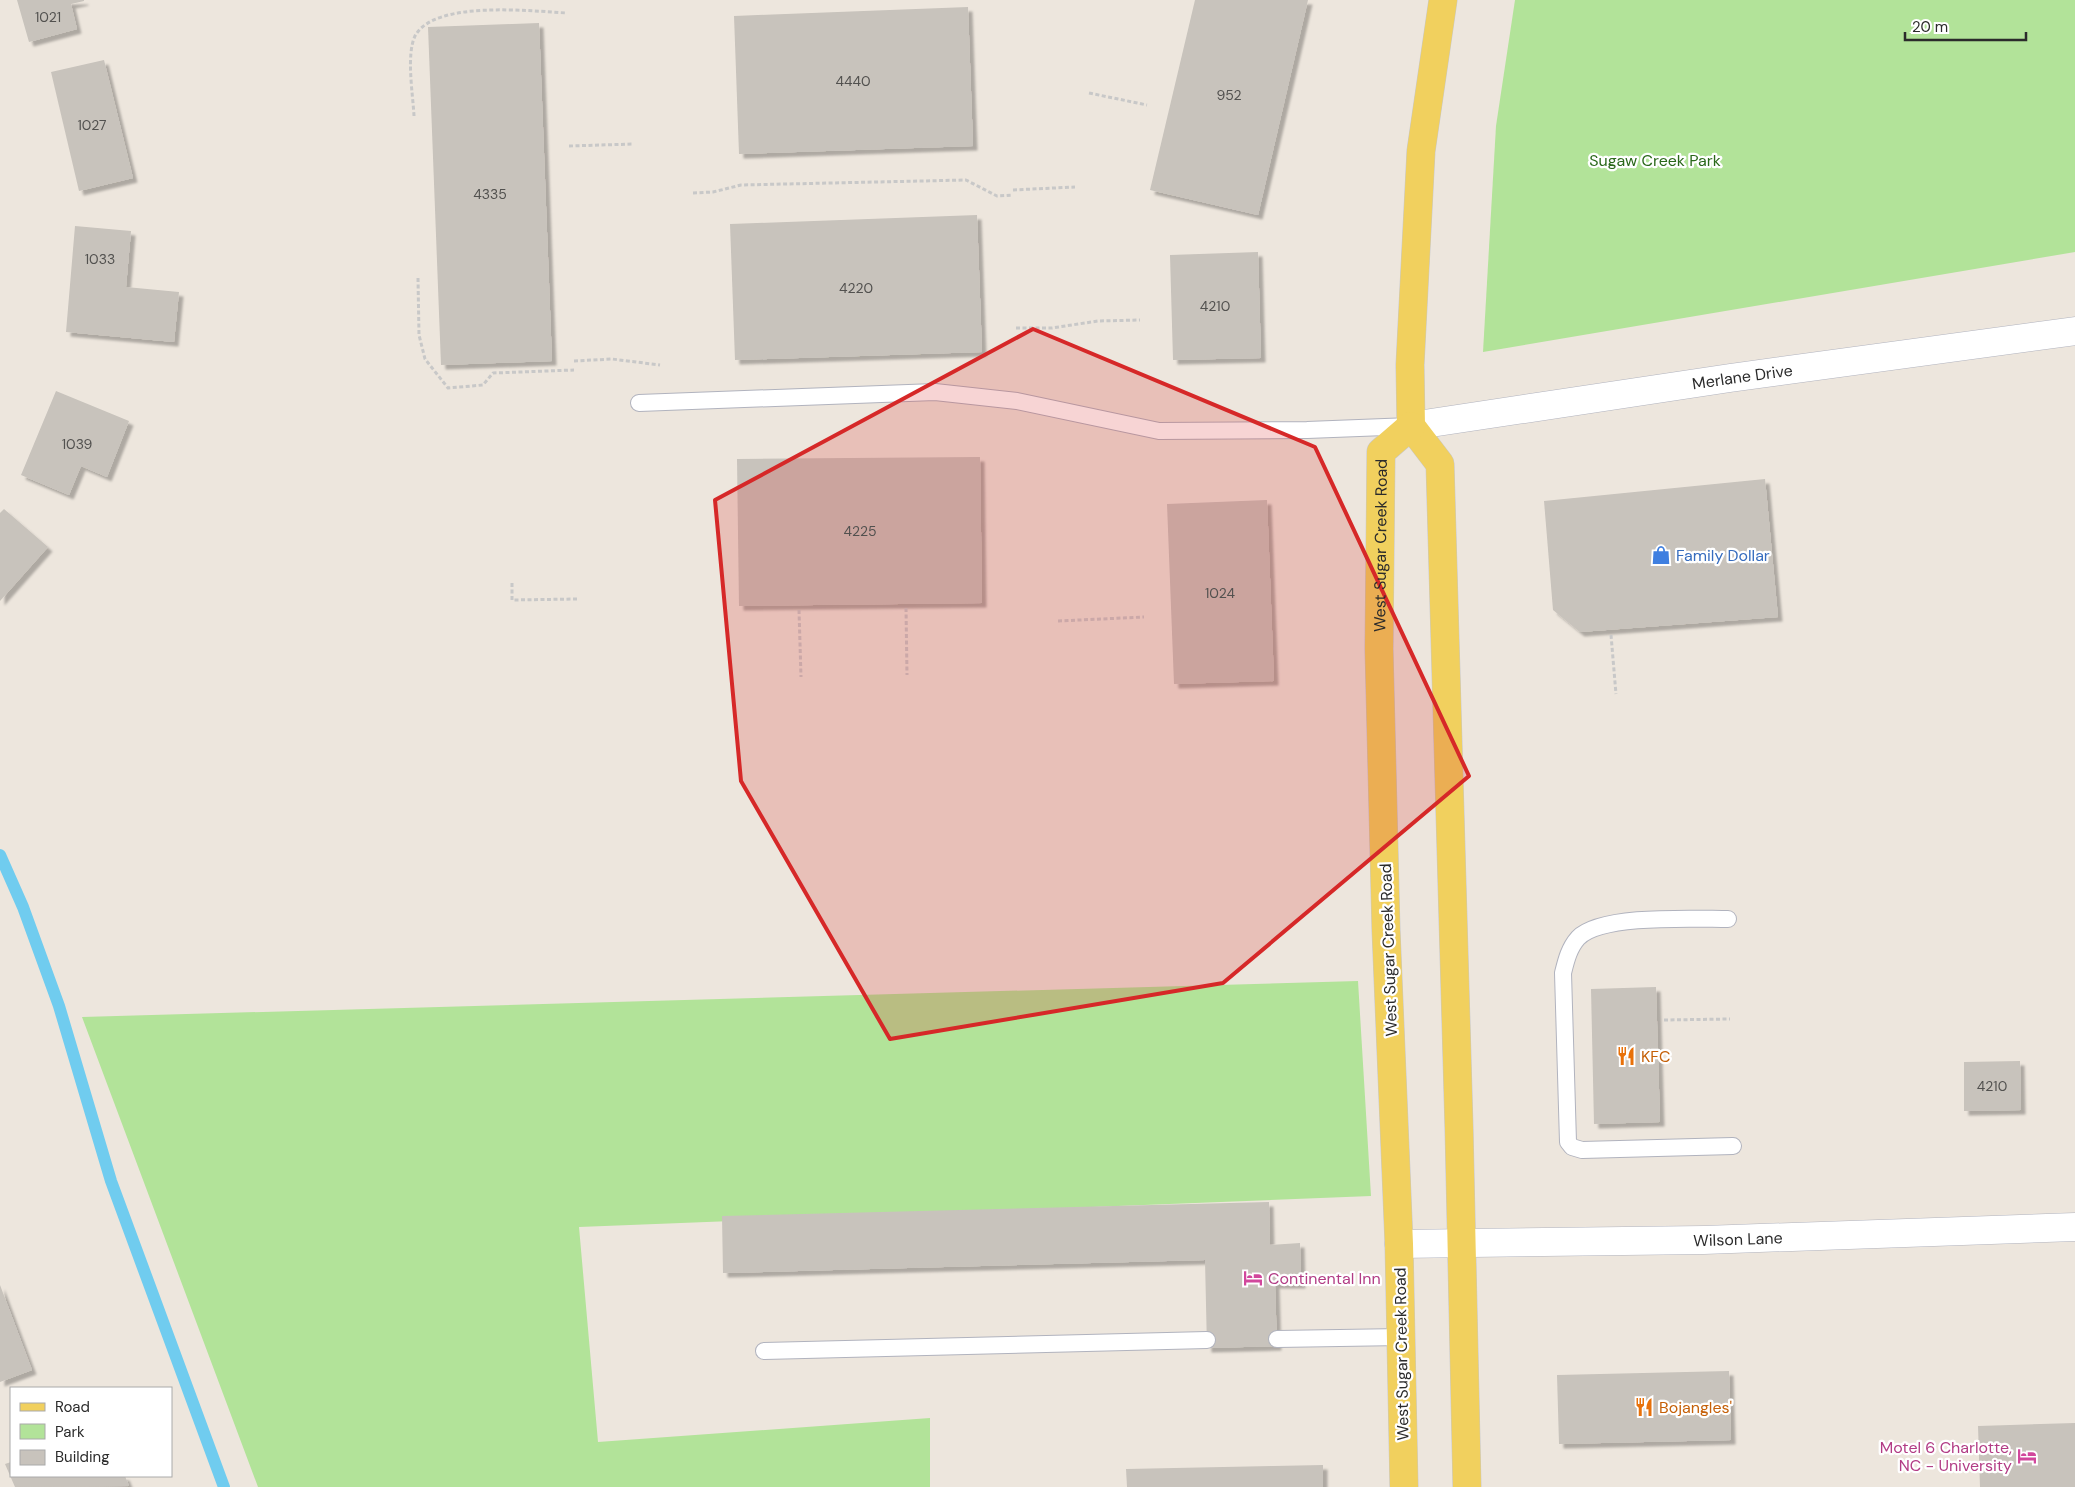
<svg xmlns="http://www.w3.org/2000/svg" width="2075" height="1487" font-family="'DM Sans',sans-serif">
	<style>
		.green { fill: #b2e399 }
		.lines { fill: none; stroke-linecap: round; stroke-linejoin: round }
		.stream { stroke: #70ccef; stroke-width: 12 }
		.building { fill: #c8c3bc; filter: url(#shadow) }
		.lane-casing { stroke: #b1b3be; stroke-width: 18 }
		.street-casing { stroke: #b1b3be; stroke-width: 29 }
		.primary-casing { stroke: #c8c8c8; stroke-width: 29 }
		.path { stroke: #c8c8c8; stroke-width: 3; stroke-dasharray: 4 2.5; stroke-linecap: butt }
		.lane { stroke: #fff; stroke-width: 16 }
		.street { stroke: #fff; stroke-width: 28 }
		.primary { stroke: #f1d05e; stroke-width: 28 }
		.marked { fill: #d62828; fill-opacity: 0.2; stroke: #d62828; stroke-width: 4; stroke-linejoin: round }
		.labels { text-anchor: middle; stroke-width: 4.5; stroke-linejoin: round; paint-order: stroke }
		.number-label { font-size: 14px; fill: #52514f }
		.park-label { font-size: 16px; fill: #2a681a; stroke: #fff }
		.street-label { font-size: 16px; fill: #2b2b2b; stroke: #fff }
		.shop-label { font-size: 16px; fill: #366cbe; stroke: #fff; text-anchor: start }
		.food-label { font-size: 16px; fill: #c56008; stroke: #fff; text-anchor: start }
		.hotel-label { font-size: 16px; fill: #b23c85; stroke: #fff; text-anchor: start }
	</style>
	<defs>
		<filter id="shadow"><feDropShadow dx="4.5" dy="4.5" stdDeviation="1" flood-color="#0004"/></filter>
	</defs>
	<rect width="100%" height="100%" fill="#ede6dd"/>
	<g class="green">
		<polygon points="1515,0 2075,0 2075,252 1483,352 1496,126"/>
		<polygon points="1358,981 1371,1196 579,1227 598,1442 930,1418 930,1487 258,1487 82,1017"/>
	</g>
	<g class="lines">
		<polyline class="stream" points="0,855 23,907 59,1006 111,1181 224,1487"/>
	</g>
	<g class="building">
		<polygon points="17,0 84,0 84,1 71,4 77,29 29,42"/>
		<polygon points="1195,0 1308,0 1258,215 1150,190"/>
		<polygon points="968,7 973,146 739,154 734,16"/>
		<polygon points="539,23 552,361 441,365 428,27"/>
		<polygon points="104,60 133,178 79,191 51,72"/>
		<polygon points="977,215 982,352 735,360 730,224"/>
		<polygon points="75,226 131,231 126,287 179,292 174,342 66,332"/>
		<polygon points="1258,252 1261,358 1173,360 1170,255"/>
		<polygon points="56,391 129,421 107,477 81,466 69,495 21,475"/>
		<polygon points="980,457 982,603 739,606 737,459"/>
		<polygon points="1765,479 1778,617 1580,632 1553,610 1544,501"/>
		<polygon points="1267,500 1274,681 1174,684 1167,504"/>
		<polygon points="4,509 48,547 0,601 0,513"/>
		<polygon points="1656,987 1660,1122 1594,1124 1591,989"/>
		<polygon points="2020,1061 2021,1110 1964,1111 1964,1062"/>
		<polygon points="1269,1202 1270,1245 1300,1243 1301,1284 1275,1284 1277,1346 1207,1348 1205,1260 723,1273 722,1216"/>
		<polygon points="0,1285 32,1370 0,1382"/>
		<polygon points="1729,1371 1731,1440 1559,1444 1557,1375"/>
		<polygon points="2075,1423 2075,1487 1980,1487 1978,1426"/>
		<polygon points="11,1462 11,1476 125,1476 129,1486 15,1487 5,1464"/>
		<polygon points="1323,1465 1323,1487 1127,1487 1126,1469"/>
	</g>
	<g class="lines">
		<g class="lane-casing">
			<g id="lane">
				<polyline points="639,403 935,392 1017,401 1159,431 1307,430 1411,426"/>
				<path d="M 1728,919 C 1694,919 1601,914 1578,938 C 1569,948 1566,961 1563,973 L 1568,1142 L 1572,1147 L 1582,1150 L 1733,1146"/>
				<polyline points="1277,1339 1402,1337"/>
				<polyline points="764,1351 1207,1340"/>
			</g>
		</g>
		<g class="street-casing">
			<g id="street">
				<path id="s1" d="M 1411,426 L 1730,378 L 2075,331"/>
				<path id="s2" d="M 1399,1244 L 1704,1240 L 2075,1227"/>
			</g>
		</g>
		<g class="primary-casing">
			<g id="primary">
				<polyline points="1443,0 1421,151 1410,365 1411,426 1440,464 1459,1128 1467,1487"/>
				<path id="s3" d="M 1404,1487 L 1399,1244 L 1386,930 L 1379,649 L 1381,452 L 1411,426"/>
			</g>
		</g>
		<g class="path">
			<polyline points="1089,93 1147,105"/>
			<path d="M 414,116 C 413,95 406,55 415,36 C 434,0 530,11 567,13"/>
			<polyline points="569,146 633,144"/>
			<polyline points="1013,190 1075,187"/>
			<polyline points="693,193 713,192 741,185 966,180 997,196 1013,195"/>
			<polyline points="418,278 419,335 425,359 448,388 483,385 493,373 574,370"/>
			<polyline points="1016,328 1052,328 1098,321 1140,320"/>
			<polyline points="574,361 612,359 660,365"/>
			<polyline points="512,583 512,600 577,599"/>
			<polyline points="906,608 907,675"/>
			<polyline points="799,610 801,677"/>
			<polyline points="1058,621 1144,617"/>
			<polyline points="1611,635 1616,694"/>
			<polyline points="1664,1020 1730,1019"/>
		</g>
		<use href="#lane" class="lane"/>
		<use href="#street" class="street"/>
		<use href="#primary" class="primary"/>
	</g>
	<path class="marked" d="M 1033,329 L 1315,447 L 1469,776 L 1223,983 L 890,1039 L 741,781 L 715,500 Z"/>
	<defs>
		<g id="shop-bare" transform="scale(1.5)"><path d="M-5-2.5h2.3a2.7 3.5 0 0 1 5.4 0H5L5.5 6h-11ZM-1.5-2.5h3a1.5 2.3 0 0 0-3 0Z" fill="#3f7fe0" stroke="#fff" stroke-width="2.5" paint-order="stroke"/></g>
		<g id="restaurant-bare" transform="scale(1.5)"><path d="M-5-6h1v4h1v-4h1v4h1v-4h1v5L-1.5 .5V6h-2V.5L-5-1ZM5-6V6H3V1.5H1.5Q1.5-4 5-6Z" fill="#e8710a" stroke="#fff" stroke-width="2.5" paint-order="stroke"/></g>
		<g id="hotel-bare" transform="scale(1.5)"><path d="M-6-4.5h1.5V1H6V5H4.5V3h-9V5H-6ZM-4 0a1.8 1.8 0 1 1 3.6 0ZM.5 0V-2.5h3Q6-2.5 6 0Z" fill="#d1479c" stroke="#fff" stroke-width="2.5" paint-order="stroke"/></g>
	</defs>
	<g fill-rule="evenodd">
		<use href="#shop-bare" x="1661" y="555"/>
		<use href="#restaurant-bare" x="1626" y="1056"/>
		<use href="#hotel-bare" x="1253" y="1278"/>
		<use href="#restaurant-bare" x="1644" y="1407"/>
		<use href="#hotel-bare" x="2027" y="1456"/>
	</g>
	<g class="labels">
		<g class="number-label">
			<text x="48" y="22">1021</text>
			<text x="853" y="86">4440</text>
			<text x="1229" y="100">952</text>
			<text x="92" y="130">1027</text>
			<text x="490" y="199">4335</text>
			<text x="100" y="264">1033</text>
			<text x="856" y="293">4220</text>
			<text x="1215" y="311">4210</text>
			<text x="77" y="449">1039</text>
			<text x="860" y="536">4225</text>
			<text x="1220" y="598">1024</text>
			<text x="1992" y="1091">4210</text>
		</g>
		<g class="park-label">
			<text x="1655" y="166">Sugaw Creek Park</text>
		</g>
		<g class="street-label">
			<text dy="6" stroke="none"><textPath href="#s1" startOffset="335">Merlane Drive</textPath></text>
			<text dy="6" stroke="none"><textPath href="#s3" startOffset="942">West Sugar Creek Road</textPath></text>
			<text transform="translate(1388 950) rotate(-92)" y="6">West Sugar Creek Road</text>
			<text dy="6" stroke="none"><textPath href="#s2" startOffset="339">Wilson Lane</textPath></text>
			<text transform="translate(1401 1354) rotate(-91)" y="6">West Sugar Creek Road</text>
		</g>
		<g class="shop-label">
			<text x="1676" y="561">Family Dollar</text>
		</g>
		<g class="food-label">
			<text x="1641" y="1062">KFC</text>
			<text x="1659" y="1413">Bojangles'</text>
		</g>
		<g class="hotel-label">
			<text x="1268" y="1284">Continental Inn</text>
			<text x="2012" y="1453" text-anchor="end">Motel 6 Charlotte,<tspan x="2012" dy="18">NC - University</tspan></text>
		</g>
	</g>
	<rect x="10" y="1387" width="162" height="90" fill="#ffffff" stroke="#aaaaaa"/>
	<rect x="20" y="1403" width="25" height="8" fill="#f1d05e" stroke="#aaaaaa"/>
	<text x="55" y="1412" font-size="15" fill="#2b2b2b">Road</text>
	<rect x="20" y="1424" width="25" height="15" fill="#b2e399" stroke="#aaaaaa"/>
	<text x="55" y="1437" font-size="15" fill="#2b2b2b">Park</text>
	<rect x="20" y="1450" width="25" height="15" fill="#c8c3bc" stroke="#aaaaaa"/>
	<text x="55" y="1462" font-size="15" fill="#2b2b2b">Building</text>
	<path d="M1905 32v8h121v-8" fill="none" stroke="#2b2b2b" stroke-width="2.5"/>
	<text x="1912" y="32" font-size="15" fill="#2b2b2b" stroke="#ffffff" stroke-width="4" paint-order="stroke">20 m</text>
</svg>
